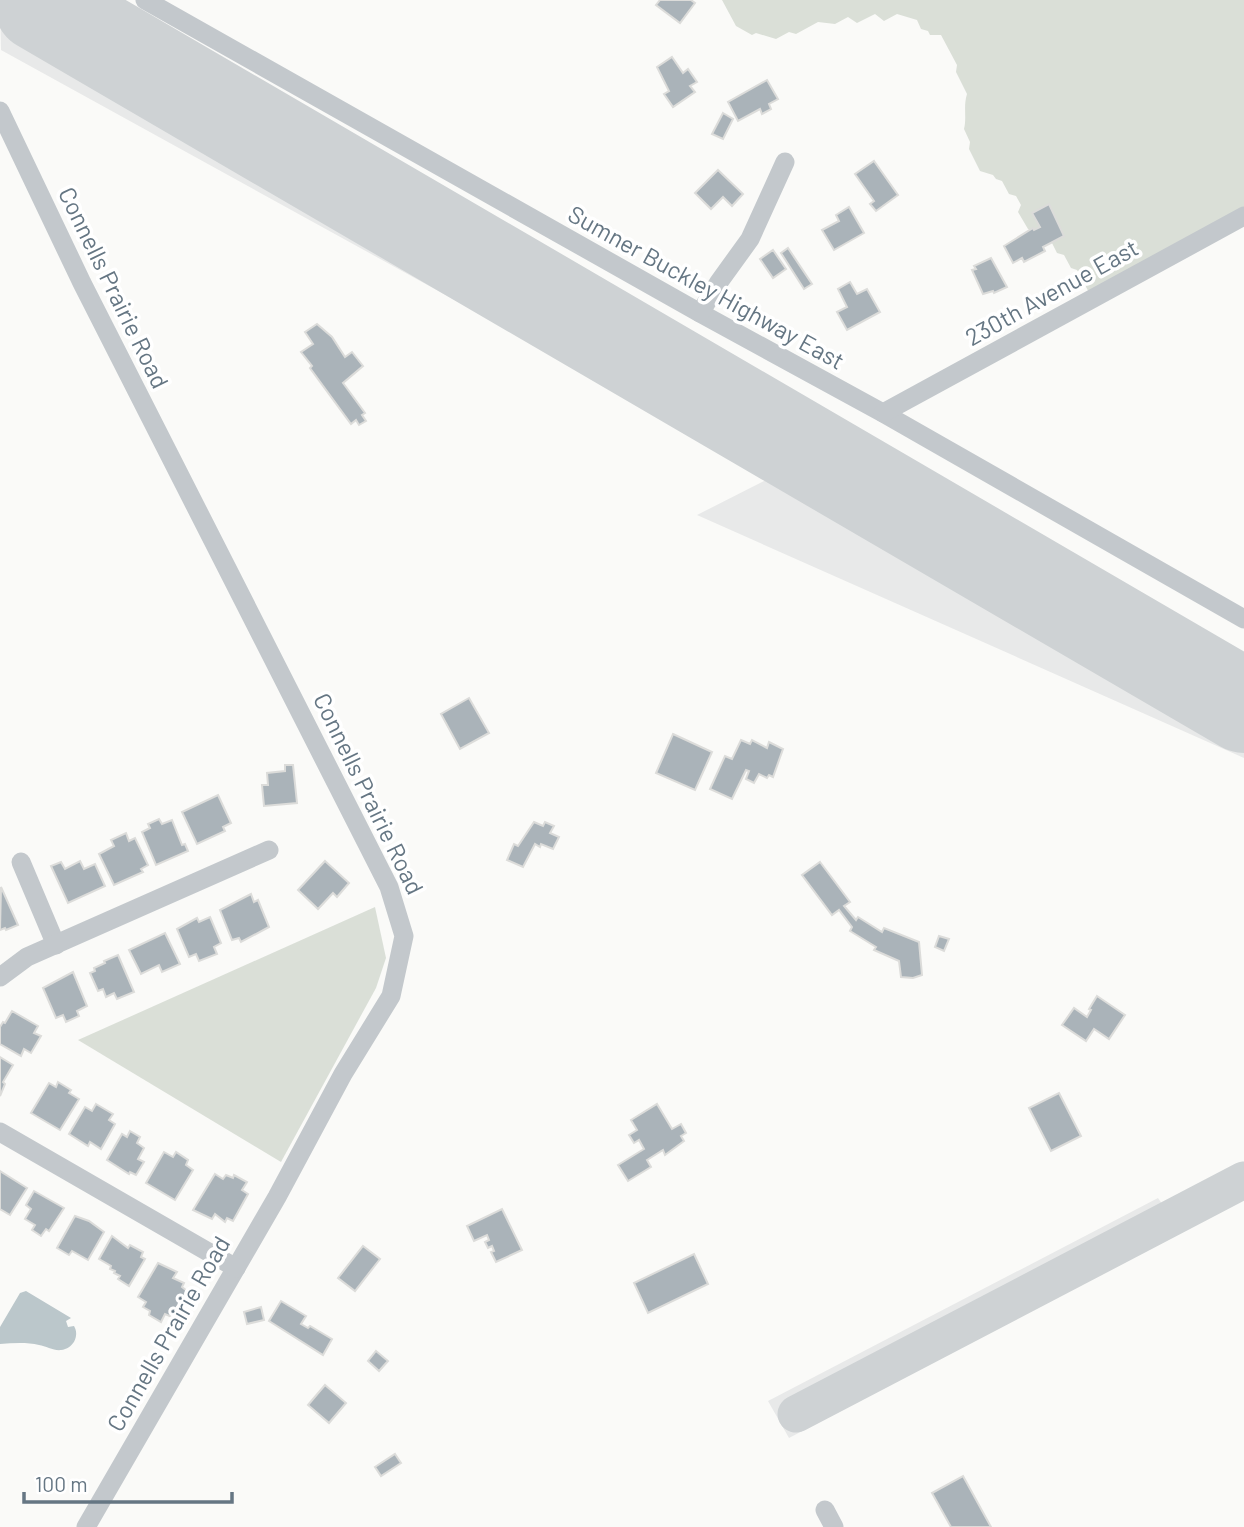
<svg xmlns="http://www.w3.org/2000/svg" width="1244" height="1527" font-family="Barlow,sans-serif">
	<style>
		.built { fill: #e8e9e9 }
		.green { fill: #dadfd7 }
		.water { fill: #bbc7cb }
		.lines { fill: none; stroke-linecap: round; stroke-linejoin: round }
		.taxiway { stroke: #ced2d4; stroke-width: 37 }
		.runway { stroke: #ced2d4; stroke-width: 94 }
		.building { fill: #aab3b9; stroke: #dcdcda; stroke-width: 2 }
		.minor { stroke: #c3c8cc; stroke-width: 19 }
		.labels { text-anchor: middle; stroke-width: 7; stroke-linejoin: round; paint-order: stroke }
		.street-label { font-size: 24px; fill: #657683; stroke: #fff }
	</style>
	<rect width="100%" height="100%" fill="#fafaf8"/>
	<g class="built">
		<polygon points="0,0 44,0 53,10 1244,695 1244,758 697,515 774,476 1,50"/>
		<polygon points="1244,1174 1244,1200 789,1438 768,1401 1158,1198 1169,1214"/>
	</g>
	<g class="green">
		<path d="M 722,0 L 1244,0 L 1244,209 L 1093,300 L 1077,270 L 1071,268 L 1064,255 L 1057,253 L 1050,239 L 1028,229 L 1018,212 L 1021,205 L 1016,196 L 1009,194 L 1002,181 L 996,179 L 993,175 L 980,171 L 969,149 L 970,142 L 964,129 C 967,117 963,107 967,94 L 956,72 L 957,65 L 941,35 L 930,35 L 928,31 L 921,29 L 917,20 L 897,14 L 884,21 L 875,14 L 857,23 L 848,17 L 835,24 L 818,22 L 796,34 L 789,32 L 776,39 L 756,33 L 752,35 L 736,26 Z"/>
		<polygon points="375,907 386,958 376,988 281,1162 78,1040"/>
	</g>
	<path class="water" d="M 26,1291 L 71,1318 L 66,1321 L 68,1327 L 74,1326 C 80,1336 73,1349 61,1350 C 54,1351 46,1346 39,1345 C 27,1342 13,1343 0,1344 L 0,1327 L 20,1293 Z"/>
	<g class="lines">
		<polyline class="taxiway" points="796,1414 1244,1180"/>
		<polyline class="runway" points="41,5 1244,706"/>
	</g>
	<g class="building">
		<polygon points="660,0 691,0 695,3 680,23 656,5"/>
		<polygon points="672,57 683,73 688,69 697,82 690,86 695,92 673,107 664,94 669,91 657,67"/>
		<polygon points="767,80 778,99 769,104 771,109 762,114 760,109 738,121 728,102"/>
		<polygon points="723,113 733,119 723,139 712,134"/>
		<polygon points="874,161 898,195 876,211 870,204 874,201 855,174"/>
		<polygon points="718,170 743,194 732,206 723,197 711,209 695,193"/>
		<polygon points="1049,204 1064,236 1043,247 1045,251 1024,262 1022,258 1013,263 1004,246 1033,228 1034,230 1040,227 1032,213"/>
		<polygon points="849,207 864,233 834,250 822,230 839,221 836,215"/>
		<polygon points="788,248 812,284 804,289 781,253"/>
		<polygon points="773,250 786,269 773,278 760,259"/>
		<polygon points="991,258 1007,287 994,293 993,291 983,294 972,270 976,269 974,266"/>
		<polygon points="850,282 857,294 867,289 880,312 847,330 837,312 847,307 838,289"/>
		<polygon points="317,324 332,337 345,357 352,352 363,366 343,383 365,413 362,415 366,421 359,425 356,420 351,424 310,368 312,366 301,352 313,344 305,332"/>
		<polygon points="469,698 489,733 460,749 441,714"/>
		<polygon points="673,734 712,752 695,790 656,773"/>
		<polygon points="741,740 750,744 752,740 767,748 769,742 783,749 773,777 769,775 767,778 759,774 754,783 746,779 749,771 746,770 732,799 710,789 725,756 732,759"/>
		<polygon points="285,765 293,765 297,803 264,806 262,785 268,785 267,773 285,771"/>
		<polygon points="218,795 231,823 223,827 225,831 197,844 182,812"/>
		<polygon points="159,819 162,824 172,820 182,845 185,844 188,851 156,865 142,832 150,828 148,824"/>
		<polygon points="534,822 543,826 545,822 554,826 550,833 559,837 553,849 541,844 540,847 535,844 523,867 507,860 514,844 518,846"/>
		<polygon points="126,833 129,841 135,838 148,865 141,869 143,872 114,885 99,854 114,846 111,840"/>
		<polygon points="80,861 84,869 95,864 105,886 68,903 51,866 61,862 65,869"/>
		<polygon points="325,861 349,883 337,897 333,893 318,909 298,890"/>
		<polygon points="820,862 850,902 844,906 856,920 858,917 882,932 884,928 919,942 922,975 913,978 901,977 899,961 874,950 876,947 850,931 852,927 839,910 832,915 802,875"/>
		<polygon points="1,887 18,925 6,930 5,928 0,930"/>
		<polygon points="251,894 254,902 258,900 269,927 241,942 239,938 232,940 220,910"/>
		<polygon points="210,917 221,943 214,947 217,954 199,961 196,954 189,957 177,929 197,918 199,922"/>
		<polygon points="165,933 180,964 162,972 159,965 141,974 129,950"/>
		<polygon points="939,936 949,939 944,951 935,947"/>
		<polygon points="118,955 134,992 117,999 114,993 106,997 103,989 98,991 90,973 95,971 94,968 105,963 104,961"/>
		<polygon points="73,972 87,1006 77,1011 79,1016 66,1022 63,1015 56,1018 43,988"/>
		<polygon points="1097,996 1125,1015 1109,1039 1094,1029 1086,1041 1062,1025 1074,1008 1087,1017 1091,1010 1089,1009"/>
		<polygon points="12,1011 38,1026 34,1033 41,1036 31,1053 24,1049 21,1056 0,1044 0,1027 3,1022 5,1023"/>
		<polygon points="0,1057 13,1065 3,1082 5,1084 0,1096"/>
		<polygon points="58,1082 71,1090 69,1093 79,1099 60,1130 31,1113 49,1083 56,1087"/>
		<polygon points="1059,1093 1081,1136 1051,1151 1029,1108"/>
		<polygon points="96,1104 113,1114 109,1120 115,1124 101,1149 90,1142 88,1146 69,1134 85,1107 92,1111"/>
		<polygon points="657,1104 672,1129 681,1124 686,1133 681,1136 684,1141 665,1155 663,1150 647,1160 651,1167 628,1181 618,1165 644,1149 639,1140 634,1143 629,1135 637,1130 631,1120"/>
		<polygon points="130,1131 140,1137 137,1143 144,1148 138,1159 144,1162 136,1175 130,1172 129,1174 107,1160 122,1134 127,1137"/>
		<polygon points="164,1152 173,1157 176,1152 188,1160 186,1165 193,1170 175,1200 146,1183"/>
		<polygon points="0,1171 27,1188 10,1215 0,1209"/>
		<polygon points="215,1174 223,1179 226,1175 233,1178 234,1175 247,1182 242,1190 248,1194 233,1221 227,1218 225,1222 215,1214 212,1219 193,1210"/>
		<polygon points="34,1191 64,1208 49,1231 46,1229 41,1236 32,1230 35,1225 25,1219 31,1209 26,1205"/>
		<polygon points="502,1209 522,1250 496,1262 491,1252 494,1251 492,1246 488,1248 485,1242 489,1240 487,1235 474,1241 467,1226"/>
		<polygon points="75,1216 89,1221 104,1232 88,1260 72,1251 69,1255 57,1248"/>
		<polygon points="112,1236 128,1248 130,1245 143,1252 141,1257 145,1259 129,1286 118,1279 120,1276 114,1273 115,1271 110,1269 111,1266 99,1259"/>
		<polygon points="363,1246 380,1259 355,1291 338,1278"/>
		<polygon points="694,1254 708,1284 648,1313 634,1283"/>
		<polygon points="158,1263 177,1272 173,1278 184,1283 182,1287 187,1291 172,1317 165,1314 161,1322 149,1315 150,1311 143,1307 146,1302 138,1297"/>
		<polygon points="281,1301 306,1316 301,1324 308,1328 310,1326 332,1339 323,1355 269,1321"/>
		<polygon points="261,1307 264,1320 247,1324 244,1312"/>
		<polygon points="376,1351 388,1361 379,1371 368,1361"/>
		<polygon points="325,1385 346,1403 329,1423 308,1405"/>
		<polygon points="395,1454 401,1463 381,1476 375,1467"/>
		<polygon points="963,1476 991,1527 951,1527 932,1493"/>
	</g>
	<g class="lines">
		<g class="minor">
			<polyline points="145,0 700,313 883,413 1244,619"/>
			<polyline points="0,111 82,283 389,887 404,936 391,996 343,1074 277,1197 86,1527"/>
			<polyline points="700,313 719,282 750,239 785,162"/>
			<polyline points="883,413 1244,216"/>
			<polyline points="21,862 56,945"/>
			<polyline points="0,977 27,957 269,850"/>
			<polyline points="0,1132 236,1268"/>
			<polyline points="825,1510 834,1527"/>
		</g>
	</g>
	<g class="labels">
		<g class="street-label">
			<text transform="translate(113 288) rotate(64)" y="8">Connells Prairie Road</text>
			<text transform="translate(706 288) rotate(29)" y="8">Sumner Buckley Highway East</text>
			<text transform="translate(1052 293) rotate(-29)" y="8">230th Avenue East</text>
			<text transform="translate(368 794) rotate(64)" y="8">Connells Prairie Road</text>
			<text transform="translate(169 1334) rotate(-60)" y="8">Connells Prairie Road</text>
		</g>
	</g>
	<path d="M24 1492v10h208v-10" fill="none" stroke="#657683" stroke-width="3.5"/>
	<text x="35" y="1492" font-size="21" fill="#657683" stroke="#ffffff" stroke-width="5" paint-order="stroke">100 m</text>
</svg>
